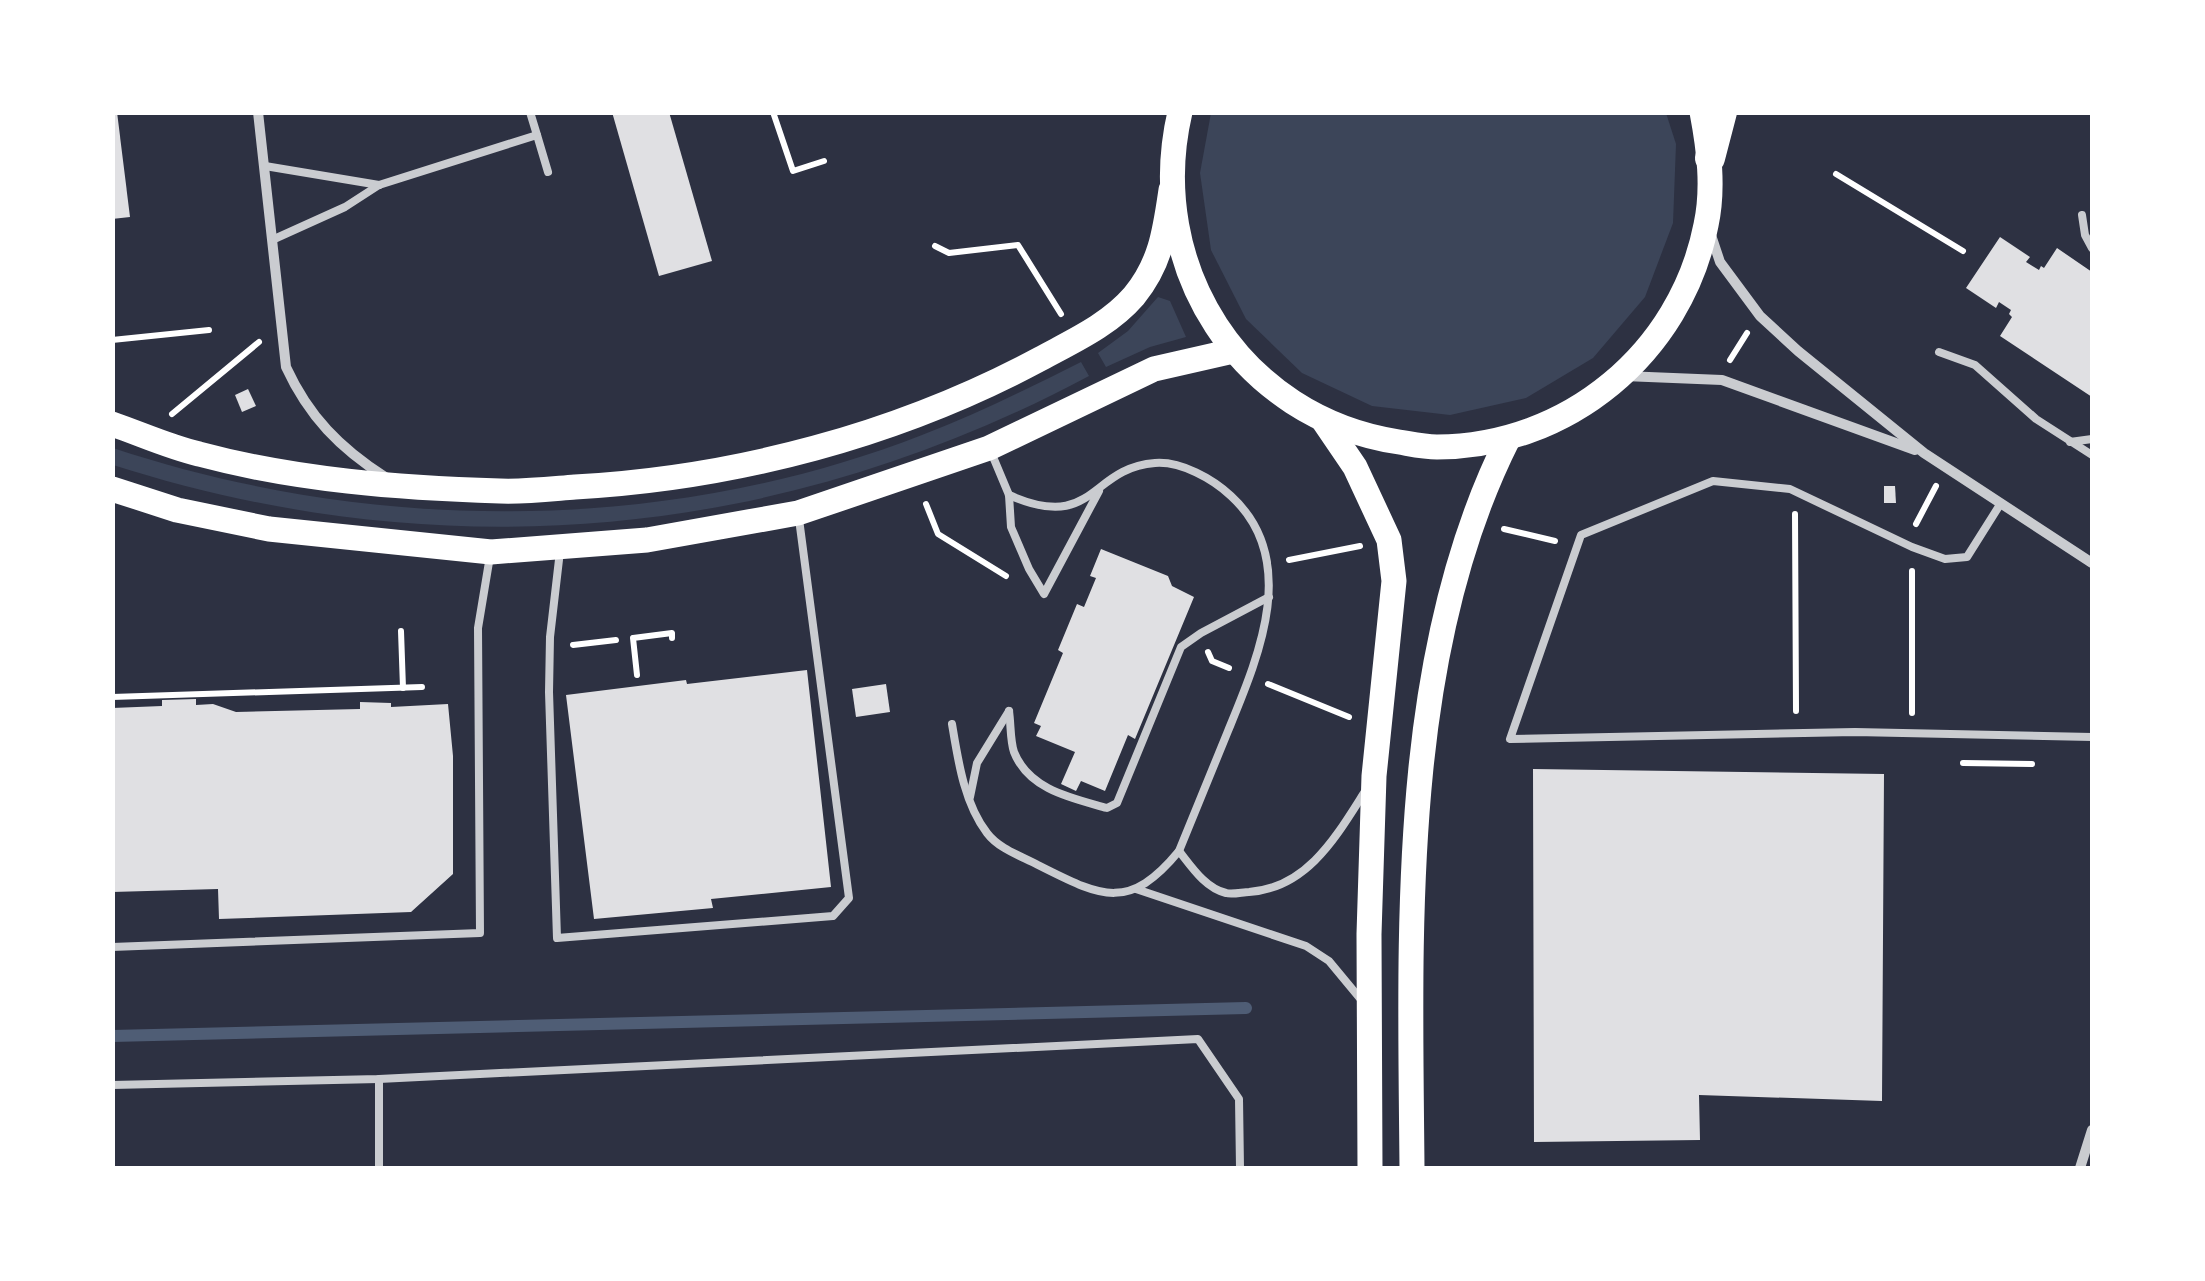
<svg xmlns="http://www.w3.org/2000/svg" width="2205" height="1281" font-family="Montserrat,sans-serif">
	<style>
		.green { fill: #3c4559 }
		.lines { fill: none; stroke-linecap: round; stroke-linejoin: round }
		.stream { stroke: #4f5d75; stroke-width: 12 }
		.building { fill: #e0e0e3 }
		.path { stroke: #fff; stroke-width: 6 }
		.service { stroke: #caccd0; stroke-width: 8 }
		.minor { stroke: #caccd0; stroke-width: 10 }
		.primary { stroke: #fff; stroke-width: 25 }
		.motorway { stroke: #fff; stroke-width: 30 }
	</style>
	<rect width="100%" height="100%" fill="#2d3142"/>
	<g class="green">
		<polygon points="1211,113 1666,113 1676,144 1673,223 1645,297 1593,358 1526,398 1450,415 1372,406 1302,373 1246,319 1211,250 1200,173"/>
		<polygon points="1158,297 1170,301 1186,337 1150,347 1106,367 1098,353 1128,331"/>
		<path d="M 1081,362 L 1089,376 C 782,540 445,571 113,465 L 113,448 C 372,534 666,535 922,435 C 977,414 1029,388 1081,362 Z"/>
	</g>
	<g class="lines">
		<polyline class="stream" points="112,1036 1246,1008"/>
	</g>
	<g class="building">
		<polygon points="112,112 117,112 130,217 112,219"/>
		<polygon points="612,112 669,112 712,261 659,276"/>
		<polygon points="2000,237 2030,257 2026,262 2039,270 2041,266 2044,268 2057,248 2092,272 2092,397 2000,336 2012,317 2009,314 2011,310 1999,302 1996,308 1966,288"/>
		<polygon points="248,389 256,406 242,412 235,395"/>
		<polygon points="1884,486 1895,486 1896,503 1884,503"/>
		<polygon points="1101,549 1168,576 1172,586 1194,597 1135,739 1128,735 1105,791 1081,781 1076,791 1061,784 1075,752 1036,736 1041,726 1034,723 1063,653 1058,650 1077,604 1084,607 1096,578 1090,576"/>
		<polygon points="807,670 831,887 711,899 713,908 594,919 566,695 686,680 687,684"/>
		<polygon points="886,684 890,712 856,717 852,689"/>
		<polygon points="196,699 196,705 213,704 236,712 360,709 360,702 391,703 391,707 448,704 453,756 453,874 411,912 219,919 218,889 112,892 112,708 162,706 162,700"/>
		<polygon points="1533,769 1884,774 1882,1101 1699,1095 1700,1140 1534,1142"/>
	</g>
	<g class="lines">
		<g class="path">
			<polyline points="773,112 793,171 824,161"/>
			<polyline points="1836,174 1963,251"/>
			<polyline points="935,246 949,253 1018,245 1061,314"/>
			<polyline points="112,340 209,330"/>
			<polyline points="1730,360 1747,333"/>
			<polyline points="172,414 259,342"/>
			<polyline points="926,504 938,534 1006,576"/>
			<polyline points="1795,514 1796,711"/>
			<polyline points="1916,524 1936,486"/>
			<polyline points="1504,529 1555,541"/>
			<polyline points="1289,560 1360,546"/>
			<polyline points="401,631 403,688"/>
			<polyline points="573,645 616,640"/>
			<polyline points="1208,652 1212,661 1229,668"/>
			<polyline points="637,675 633,638 672,633 672,638"/>
			<polyline points="1268,684 1349,717"/>
			<polyline points="112,697 422,687"/>
			<polyline points="1912,713 1912,571"/>
			<polyline points="1963,763 2032,764"/>
		</g>
		<g class="service">
			<polyline points="530,112 537,135"/>
			<polyline points="265,166 379,185"/>
			<polyline points="2082,215 2085,235 2092,248"/>
			<polyline points="272,240 345,207 379,185 537,135 548,172"/>
			<polyline points="1939,352 1975,365 2036,419 2092,455"/>
			<polyline points="2070,442 2092,439"/>
			<polyline points="991,452 1009,495 1011,527 1029,569 1044,594 1099,491"/>
			<polyline points="2001,503 1967,557 1945,559 1912,547 1790,489 1713,481 1581,535 1510,739 1855,732 2092,737"/>
			<polyline points="560,551 550,637 549,692 557,938 833,916 849,898 799,519"/>
			<path d="M 1009,711 C 1011,724 1010,740 1014,752 C 1029,790 1072,798 1107,808 L 1117,803 L 1181,647 L 1201,633 L 1269,597"/>
			<path d="M 952,724 C 958,760 964,803 987,833 C 999,849 1021,856 1038,865 C 1100,896 1128,913 1179,851 C 1195,811 1212,771 1228,731 C 1258,658 1301,560 1231,496 C 1213,479 1181,461 1155,463 C 1089,468 1095,533 1009,495"/>
			<polyline points="970,797 977,763 1009,711"/>
			<path d="M 1179,851 C 1191,866 1205,888 1226,893 C 1232,895 1243,892 1249,892 C 1307,888 1336,837 1364,793"/>
			<polyline points="1136,889 1306,946 1329,961 1363,1002"/>
			<polyline points="112,947 480,933 478,628 490,556"/>
			<polyline points="112,1085 379,1079 1198,1039 1239,1099 1240,1168"/>
			<polyline points="379,1168 379,1079"/>
		</g>
		<g class="minor">
			<path d="M 258,112 L 286,367 C 309,417 340,448 385,477"/>
			<polyline points="1710,232 1720,262 1760,316 1798,351 1924,453 2092,563"/>
			<polyline points="1624,376 1722,380 1915,450"/>
			<polyline points="2080,1168 2092,1130"/>
		</g>
		<g class="primary">
			<path d="M 1180,112 C 1144,266 1240,418 1399,442 C 1411,444 1424,447 1437,447 C 1567,447 1681,353 1706,225 C 1714,188 1709,149 1702,112"/>
			<polyline points="1323,420 1355,467 1389,540 1394,581 1374,776 1369,934 1370,1168"/>
			<path d="M 112,424 C 141,434 169,447 199,454 C 296,480 399,488 500,491 C 525,492 550,489 575,487 C 736,478 898,435 1040,359 C 1073,341 1109,325 1134,296 C 1161,263 1165,231 1171,190"/>
			<polyline points="112,489 177,510 269,529 491,552 647,540 798,513 989,448 1154,369 1233,351"/>
			<path d="M 1412,1168 C 1410,931 1399,655 1508,439"/>
		</g>
		<polyline class="motorway" points="1710,158 1722,112"/>
	</g>
	<rect width="2205" height="1281" fill="none" stroke="#ffffff" stroke-width="230"/>
</svg>
